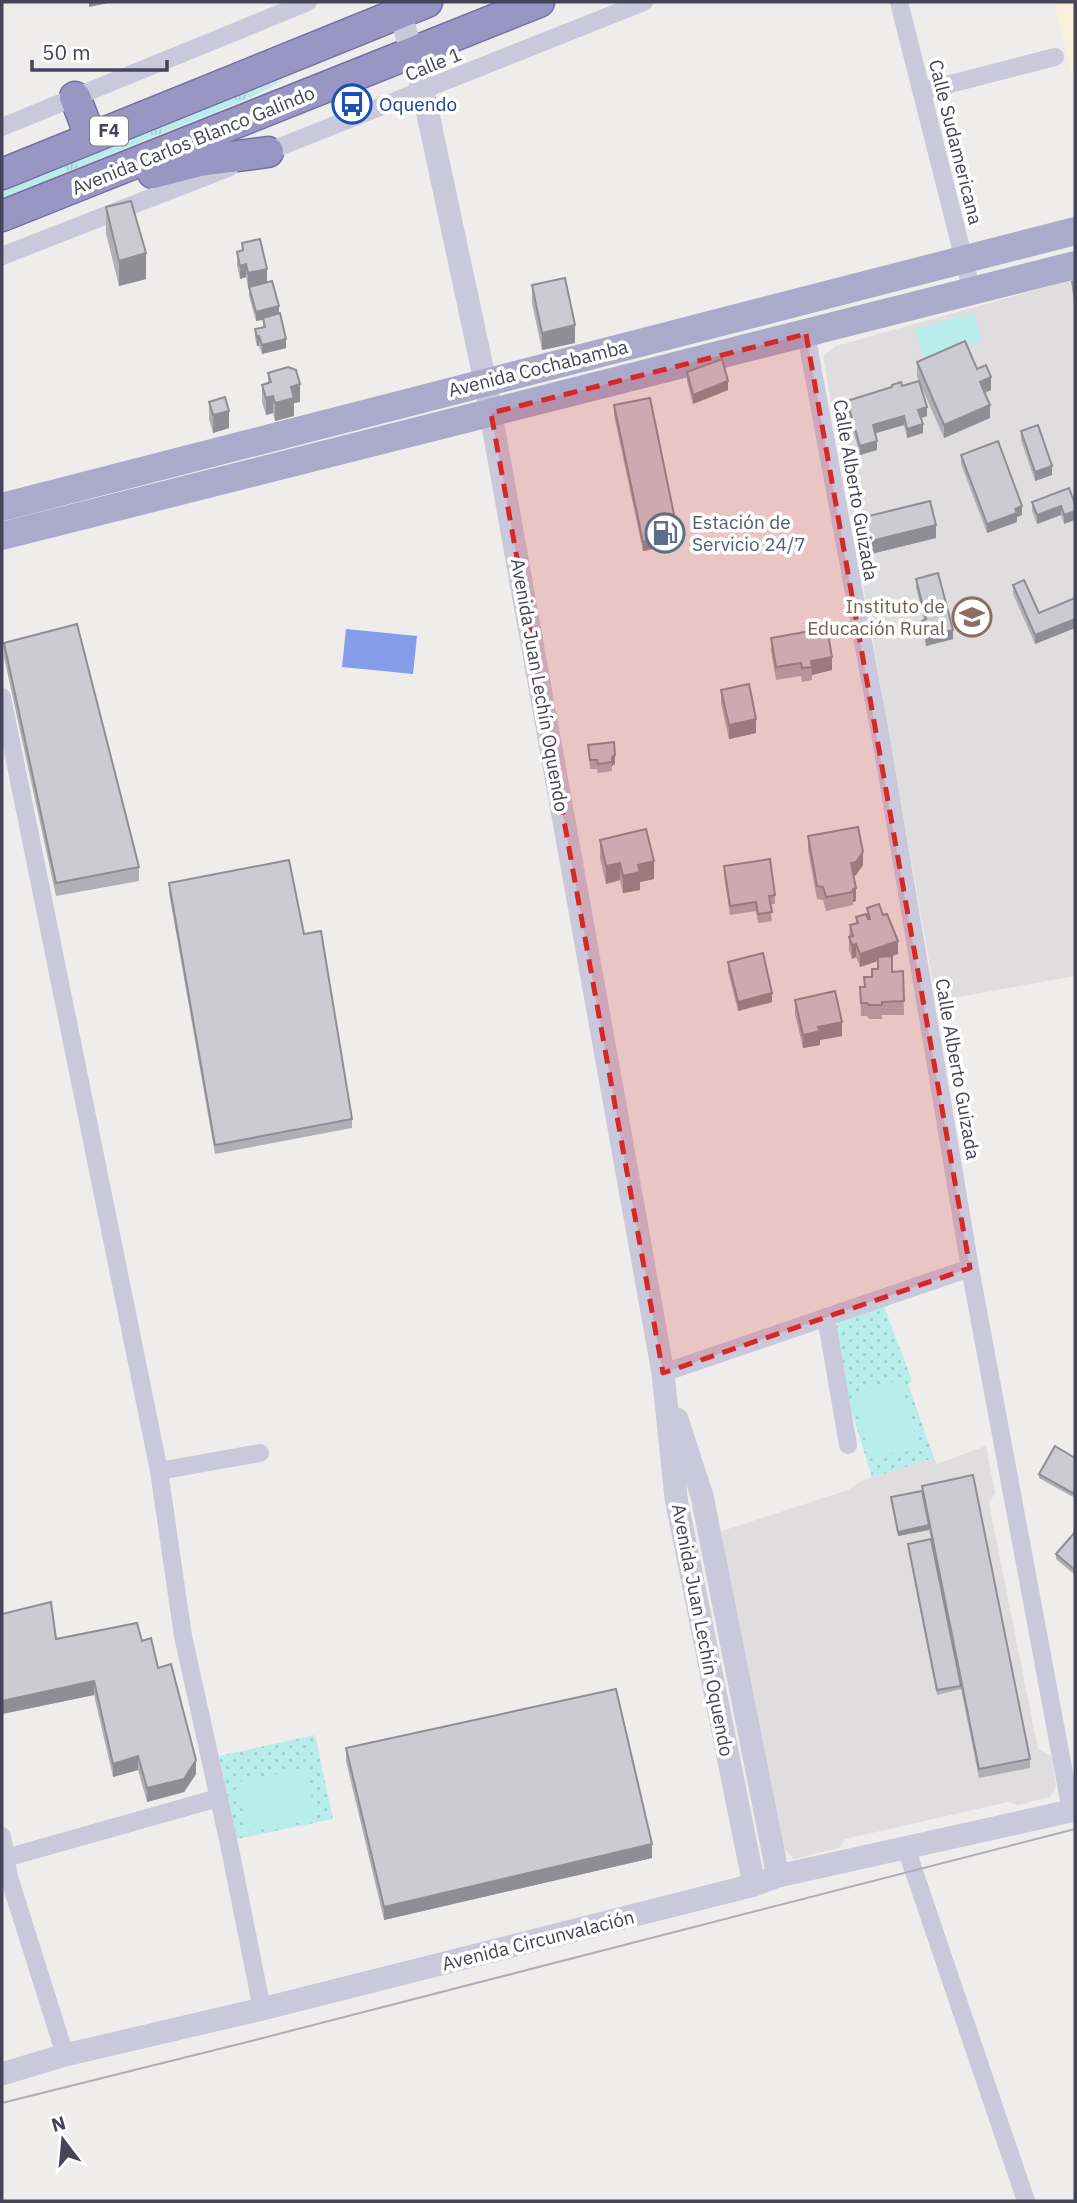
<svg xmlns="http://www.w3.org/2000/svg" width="1077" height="2203" font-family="'IBM Plex Sans',sans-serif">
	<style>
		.education { fill: #dfdddd }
		.medical { fill: #faefd9 }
		.grass { fill: url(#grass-tufts) }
		.park { fill: url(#park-dots) }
		.garden { fill: #b8edeb }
		.water { fill: #859cea }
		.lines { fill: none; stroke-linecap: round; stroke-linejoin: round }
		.trunk-casing { stroke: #736ea6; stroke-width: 33 }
		.minor { stroke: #cac9dc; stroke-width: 18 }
		.tertiary { stroke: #cac9dc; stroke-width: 23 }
		.primary { stroke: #acaacb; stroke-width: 28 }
		.trunk { stroke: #9a96c3; stroke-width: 30 }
		.tram { stroke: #afadb6; stroke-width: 2 }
		.wall { fill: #afafb5 }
		.shaded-wall { fill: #8f8e94 }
		.building { fill: #cccbd3; stroke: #8f8e94; stroke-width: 2 }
		.marked { fill: #d62828; fill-opacity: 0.2; stroke: #d62828; stroke-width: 5; stroke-dasharray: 14 9; stroke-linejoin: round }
		.labels { text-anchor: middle; stroke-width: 7; stroke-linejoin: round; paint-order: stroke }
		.shield { fill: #fff; stroke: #7d7c8a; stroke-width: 2 }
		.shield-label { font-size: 18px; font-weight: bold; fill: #454458 }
		.street-label { font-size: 19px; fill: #454458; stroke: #fff }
		.transit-label { font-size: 19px; fill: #164399; stroke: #fff; text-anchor: start }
		.service-label { font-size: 19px; fill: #4e5e75; stroke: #fff; text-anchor: start }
		.education-label { font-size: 19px; fill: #785e54; stroke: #fff; text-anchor: end }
	</style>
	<defs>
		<pattern id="grass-tufts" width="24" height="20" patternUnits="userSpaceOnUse" patternTransform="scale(1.75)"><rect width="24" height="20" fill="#b8edeb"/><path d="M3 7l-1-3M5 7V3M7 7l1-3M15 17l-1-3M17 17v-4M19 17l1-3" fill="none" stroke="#a0cccc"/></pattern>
		<pattern id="park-dots" width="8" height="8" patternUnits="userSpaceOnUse" patternTransform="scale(1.75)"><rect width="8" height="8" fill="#b8edeb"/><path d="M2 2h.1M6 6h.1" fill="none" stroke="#a0cccc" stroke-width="1.8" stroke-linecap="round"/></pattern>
	</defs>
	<rect width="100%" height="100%" fill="#eeedeb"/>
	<g class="education">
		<polygon points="1075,279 1075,976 936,1001 823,356 836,346"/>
		<polygon points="986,1446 995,1493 989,1503 1038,1749 1051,1756 1056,1786 1050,1797 1018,1805 1008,1802 845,1839 839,1848 794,1859 782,1846 719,1532 848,1490 858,1483 872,1477 934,1458 937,1464"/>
	</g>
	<polygon class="medical" points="1054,2 1075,2 1075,86"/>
	<polygon class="grass" points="285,79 250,98 2,198 2,190 247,91"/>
	<g class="park">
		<polygon points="883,1304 912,1381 908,1384 934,1458 872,1477 847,1396 834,1332 840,1320"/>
		<polygon points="315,1735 333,1819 237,1839 219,1756"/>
	</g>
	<g class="garden">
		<polygon points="974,313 982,341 923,357 915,329"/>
		<polygon points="898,1380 919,1445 872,1460 851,1395"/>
		<polygon points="306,1768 316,1819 247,1832 237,1782"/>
	</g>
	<polygon class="water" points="346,629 417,636 413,674 342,667"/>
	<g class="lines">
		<g class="trunk-casing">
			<g id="trunk">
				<polyline points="75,97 91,138"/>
				<polyline points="153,173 200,161 268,152"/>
				<polyline points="2,174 427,2"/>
				<polyline points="2,216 539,2"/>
			</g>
		</g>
		<g class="minor">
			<polyline points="899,2 972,292"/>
			<polyline points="923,91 1055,57"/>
			<polyline points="2,127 308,2"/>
			<polyline points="259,155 644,2"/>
			<polyline points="2,256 230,167"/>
			<polyline points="806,334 882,744 970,1268 1071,1811"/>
			<polyline points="2,697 159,1471 183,1636 229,1844 262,2009"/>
			<polyline points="826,1317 848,1445"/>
			<polyline points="663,1373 970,1268"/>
			<polyline points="159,1471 260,1453"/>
			<polyline points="2,1836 9,1877 65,2055"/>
			<polyline points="906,1848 1026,2201"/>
			<polyline points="2,1859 218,1798"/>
		</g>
		<g class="tertiary">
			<polyline points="397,2 423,91 485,381 663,1373 676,1498 754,1885"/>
			<polyline points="677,1419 702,1496 778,1876"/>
			<polyline points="2,2074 65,2055 262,2009 754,1885 778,1876 1075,1810"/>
		</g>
		<g class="primary">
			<polyline points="2,507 1075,231"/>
			<polyline points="2,536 1075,265"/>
		</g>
		<use href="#trunk" class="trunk"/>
		<polyline class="tram" points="2,2103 255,2040 1075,1829"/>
	</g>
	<g class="wall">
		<polygon points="106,207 146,279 119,286 106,233"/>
		<polygon points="260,239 248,287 246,277 240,279 237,265 237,252 242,251 242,243"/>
		<polygon points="1075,281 1075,304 1072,291 1072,282"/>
		<polygon points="532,285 575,343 542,350 532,303"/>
		<polygon points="249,287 279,314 286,348 262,354 259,346 257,346 255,338 255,329 263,327 263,320 256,321 249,296"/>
		<polygon points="917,362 977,369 991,390 985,393 990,418 944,438 919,381 927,416 921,418 923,433 907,438 904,425 875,433 877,450 860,455 847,410 847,401 892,388 892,385 902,386 919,381 917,376"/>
		<polygon points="687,372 728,390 693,404 687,381"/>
		<polygon points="268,373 300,402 294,403 294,416 275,421 273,413 266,415 262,402 262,385 268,383"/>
		<polygon points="209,402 229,428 213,433 209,419"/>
		<polygon points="614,405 678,544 643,551 614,415"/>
		<polygon points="1021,431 1052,475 1035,481 1021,440"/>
		<polygon points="961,455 1022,515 1017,517 1017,522 987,533 961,464"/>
		<polygon points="1069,488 1064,524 1061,515 1037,524 1032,511 1032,502"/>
		<polygon points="865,517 936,538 871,554 865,531"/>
		<polygon points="916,579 953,639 926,646 922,630 922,621 924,620 916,588"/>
		<polygon points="1013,585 1039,613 1075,598 1075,628 1035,644 1013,594"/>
		<polygon points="771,638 832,670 812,675 812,680 802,682 801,676 776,680 771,651"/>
		<polygon points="4,643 139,867 139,881 56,896 4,657"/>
		<polygon points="721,690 756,733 729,739 721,703"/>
		<polygon points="588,745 615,764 612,766 612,771 598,773 597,769 590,769"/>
		<polygon points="808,836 863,865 856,875 853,876 856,901 853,902 853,905 826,911 823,900 817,899 808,850"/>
		<polygon points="600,840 654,879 640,882 640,890 623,893 620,880 606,884 600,858"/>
		<polygon points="724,866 775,895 775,904 770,904 772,921 758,923 756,911 730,915 724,875"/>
		<polygon points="169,883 304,934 352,1119 352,1128 215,1154 169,893"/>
		<polygon points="867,908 898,954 891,956 892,972 903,971 904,1015 882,1015 882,1019 869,1019 867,1016 861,1016 860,987 864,987 878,969 878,961 860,967 856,957 852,959 849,950 849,937 850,925 856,923 856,917 867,915"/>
		<polygon points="728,962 772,1002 738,1011 728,971"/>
		<polygon points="795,1000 842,1036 820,1040 820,1045 803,1048 795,1014"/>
		<polygon points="1075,1458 1075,1494 1073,1497 1039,1478 1039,1474"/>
		<polygon points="922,1486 1030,1759 1030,1768 979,1778 961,1689 937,1695 908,1548 908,1544 931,1539 929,1530 898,1536 891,1501 891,1497 922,1491"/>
		<polygon points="1075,1532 1075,1575 1056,1559 1056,1554"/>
		<polygon points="2,1614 56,1639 142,1641 158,1668 196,1774 184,1792 147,1802 138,1770 113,1777 94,1695 2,1714"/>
		<polygon points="346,1748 652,1858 384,1920 346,1761"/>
	</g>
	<g class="shaded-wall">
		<polygon points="89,2 113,2 89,7"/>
		<polygon points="146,253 146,279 119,286 119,261"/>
		<polygon points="246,264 246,277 240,279 240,266"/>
		<polygon points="267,269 267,282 248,287 248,273"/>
		<polygon points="279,306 279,316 256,321 256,312"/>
		<polygon points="575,325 575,343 542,350 542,333"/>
		<polygon points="259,336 259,346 257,346 257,337"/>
		<polygon points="286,339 286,348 262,354 262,345"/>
		<polygon points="991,377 991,390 980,395 980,382"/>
		<polygon points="728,381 728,390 693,404 693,395"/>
		<polygon points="300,384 300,402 294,403 294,416 275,421 275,403 291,387"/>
		<polygon points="273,396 273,413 266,415 266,398"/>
		<polygon points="990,405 990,418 944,438 944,425"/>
		<polygon points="927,407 927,416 918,419 918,410"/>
		<polygon points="229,411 229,428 213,433 213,415"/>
		<polygon points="904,416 904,425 873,434 873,425"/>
		<polygon points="923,424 923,433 907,438 907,429"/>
		<polygon points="877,441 877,450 860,455 860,446"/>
		<polygon points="1052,466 1052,475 1035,481 1035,472"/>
		<polygon points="1022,506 1022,515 1017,517 1017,522 987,533 987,524"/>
		<polygon points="1061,506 1061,515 1037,524 1037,515"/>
		<polygon points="1075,511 1075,520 1064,524 1064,515"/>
		<polygon points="936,525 936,538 871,554 871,541"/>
		<polygon points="678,534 678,544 643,551 643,542"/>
		<polygon points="1075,619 1075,628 1035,644 1035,635"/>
		<polygon points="953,630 953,639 926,646 926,637"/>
		<polygon points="832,657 832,670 812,675 811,661"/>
		<polygon points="756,719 756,733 729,739 729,725"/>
		<polygon points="615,755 615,764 612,766 612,757"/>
		<polygon points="863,852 863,865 856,875 851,877 851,863"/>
		<polygon points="654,861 654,879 640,882 640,890 623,893 623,876 638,865"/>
		<polygon points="620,863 620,880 606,884 606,866"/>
		<polygon points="856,888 856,901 853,902 853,889"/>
		<polygon points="898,941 898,954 860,967 860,954"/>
		<polygon points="856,944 856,957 852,959 852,945"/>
		<polygon points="772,993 772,1002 738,1011 738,1002"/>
		<polygon points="842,1022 842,1036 820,1040 820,1045 803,1048 803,1035 818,1027"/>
		<polygon points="929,1525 929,1530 898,1536 898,1532"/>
		<polygon points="94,1681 94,1695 2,1714 2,1701"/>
		<polygon points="138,1756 138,1770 113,1777 113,1764"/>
		<polygon points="196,1760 196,1774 184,1792 147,1802 147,1788"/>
		<polygon points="652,1844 652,1858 384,1920 384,1907"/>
	</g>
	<g class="building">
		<polygon points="131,201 146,253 119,261 106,207"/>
		<polygon points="260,239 267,269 248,273 246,264 240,266 237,252 243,250 242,243"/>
		<polygon points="565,278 575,325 542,333 532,285"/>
		<polygon points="272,281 279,306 256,312 249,287"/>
		<polygon points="1075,281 1075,295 1072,282"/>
		<polygon points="280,313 286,339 262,345 259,336 257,337 255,329 265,327 263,318"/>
		<polygon points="965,341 977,369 986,365 991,377 980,382 990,405 944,425 917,362"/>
		<polygon points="722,359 728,381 693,395 687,372"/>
		<polygon points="288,367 296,370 300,384 291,387 294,398 275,403 273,396 266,398 262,385 271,382 268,373"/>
		<polygon points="919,381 927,407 918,410 923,424 907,429 904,416 873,425 877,441 860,446 847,401 892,387 892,385 901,382 902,386"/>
		<polygon points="225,397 229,411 213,415 209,402"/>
		<polygon points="650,398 678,534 643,542 614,405"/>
		<polygon points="1038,425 1052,466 1035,472 1021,431"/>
		<polygon points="998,441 1022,506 1015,509 1017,513 987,524 961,455"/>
		<polygon points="1069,488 1075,504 1075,511 1064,515 1061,506 1037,515 1032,502"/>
		<polygon points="930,501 936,525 871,541 865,517"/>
		<polygon points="938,573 953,630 926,637 922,621 926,619 916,579"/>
		<polygon points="1024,580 1039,613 1075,598 1075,619 1035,635 1013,585"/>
		<polygon points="77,624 139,867 56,883 4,643"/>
		<polygon points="827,628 832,657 811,661 812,667 802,668 801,663 776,667 771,638"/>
		<polygon points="749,684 756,719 729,725 721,690"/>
		<polygon points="614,742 615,755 612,757 612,762 598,764 597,760 590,760 588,745"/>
		<polygon points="858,827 863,852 856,862 851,863 856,888 853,889 853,892 826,897 823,887 817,886 808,836"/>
		<polygon points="646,829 654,861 638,865 640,872 623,876 620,863 606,866 600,840"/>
		<polygon points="770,859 775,895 769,896 772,912 758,914 756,902 730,906 724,866"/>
		<polygon points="289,860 304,934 321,931 352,1119 215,1145 169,883"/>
		<polygon points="879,904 883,915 887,914 898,941 860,954 856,944 852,945 849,937 853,936 850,925 858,923 856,917 866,914 868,919 870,919 867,908"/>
		<polygon points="763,953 772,993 738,1002 728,962"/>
		<polygon points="892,956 892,972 903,971 904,1001 882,1002 882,1005 869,1005 867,1003 861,1003 860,987 865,987 864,977 872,977 872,969 878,969 878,957"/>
		<polygon points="835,991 842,1022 818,1027 820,1031 803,1035 795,1000"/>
		<polygon points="1055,1446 1075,1458 1075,1489 1073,1493 1039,1474"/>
		<polygon points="973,1475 1030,1759 979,1769 922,1486"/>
		<polygon points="922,1491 929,1525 898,1532 891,1497"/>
		<polygon points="1075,1532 1075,1570 1056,1554"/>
		<polygon points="931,1539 961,1686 937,1690 908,1544"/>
		<polygon points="51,1602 56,1639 137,1623 142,1641 151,1638 158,1668 171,1664 196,1760 184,1779 147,1788 138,1756 113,1764 94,1681 2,1701 2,1614"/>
		<polygon points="616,1689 652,1844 384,1907 346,1748"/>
	</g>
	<path class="marked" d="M 806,334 L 970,1268 L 663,1373 L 491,413 Z"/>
	<defs>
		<g id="bus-ring" transform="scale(2.0125)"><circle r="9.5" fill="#fff" stroke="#1a4fb4" stroke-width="1.5"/><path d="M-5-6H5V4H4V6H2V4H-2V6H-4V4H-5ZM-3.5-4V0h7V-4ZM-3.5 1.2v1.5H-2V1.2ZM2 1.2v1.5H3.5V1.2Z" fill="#1a4fb4"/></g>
		<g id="fuel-ring" transform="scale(2.0125)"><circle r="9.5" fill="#fff" stroke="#5c6f8a" stroke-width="1.5"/><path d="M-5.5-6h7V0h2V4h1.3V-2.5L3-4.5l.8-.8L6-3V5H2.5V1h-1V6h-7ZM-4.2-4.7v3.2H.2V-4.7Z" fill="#5c6f8a"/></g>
		<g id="university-ring" transform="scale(2.0125)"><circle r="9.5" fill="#fff" stroke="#8d6e63" stroke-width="1.5"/><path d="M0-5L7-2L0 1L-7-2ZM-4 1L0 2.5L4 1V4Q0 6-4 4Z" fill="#8d6e63"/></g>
	</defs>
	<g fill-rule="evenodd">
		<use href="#bus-ring" x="352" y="104"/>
		<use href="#fuel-ring" x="665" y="533"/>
		<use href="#university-ring" x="972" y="617"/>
	</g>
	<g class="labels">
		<rect class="shield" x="90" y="116.5" width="38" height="29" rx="5"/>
		<g class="shield-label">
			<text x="109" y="137">F4</text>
		</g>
		<g class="street-label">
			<text transform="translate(433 64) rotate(-22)" y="7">Calle 1</text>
			<text transform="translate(193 140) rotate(-22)" y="7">Avenida Carlos Blanco Galindo</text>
			<text transform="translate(956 142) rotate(76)" y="7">Calle Sudamericana</text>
			<text transform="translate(538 368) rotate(-14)" y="7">Avenida Cochabamba</text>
			<text transform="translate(856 490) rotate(80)" y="7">Calle Alberto Guizada</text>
			<text transform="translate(540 685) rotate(80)" y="7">Avenida Juan Lechín Oquendo</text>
			<text transform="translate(958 1069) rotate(80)" y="7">Calle Alberto Guizada</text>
			<text transform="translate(703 1630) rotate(79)" y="7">Avenida Juan Lechín Oquendo</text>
			<text transform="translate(538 1940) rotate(-14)" y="7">Avenida Circunvalación</text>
		</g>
		<g class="transit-label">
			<text x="379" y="111">Oquendo</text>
		</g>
		<g class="service-label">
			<text x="692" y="529">Estación de<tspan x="692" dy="22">Servicio 24/7</tspan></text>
		</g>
		<g class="education-label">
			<text x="945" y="613">Instituto de<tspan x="945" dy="22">Educación Rural</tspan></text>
		</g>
	</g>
	<rect width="1077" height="2203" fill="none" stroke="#454458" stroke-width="7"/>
	<g transform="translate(63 2140) rotate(344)" stroke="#ffffff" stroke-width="5" paint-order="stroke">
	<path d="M0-5L12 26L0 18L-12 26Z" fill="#454458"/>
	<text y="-10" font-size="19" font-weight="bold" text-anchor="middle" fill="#454458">N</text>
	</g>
	<path d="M32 60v10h135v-10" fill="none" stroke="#454458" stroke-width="3.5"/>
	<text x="42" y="60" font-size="21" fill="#454458" stroke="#ffffff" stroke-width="5" paint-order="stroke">50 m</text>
</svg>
